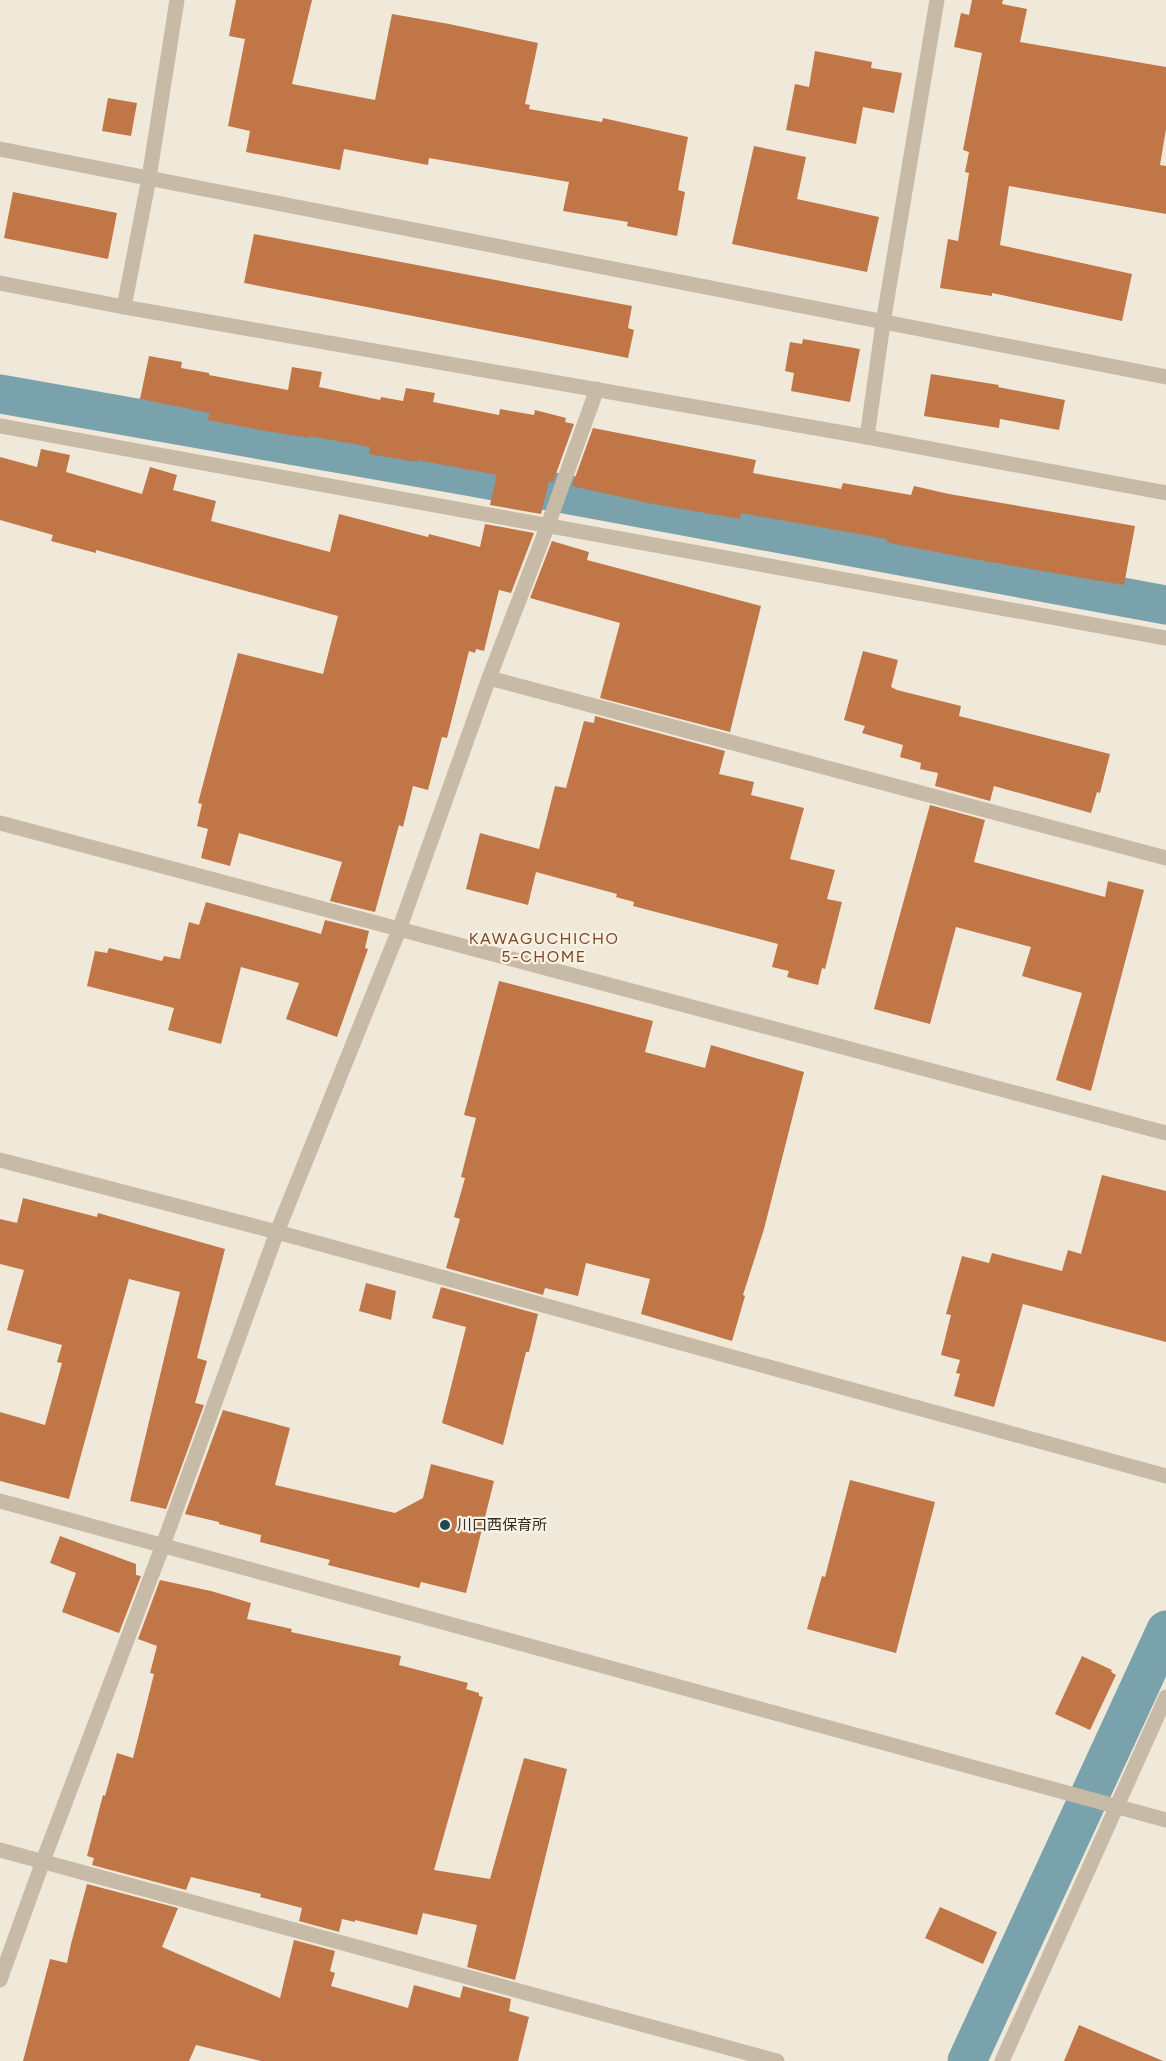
<svg xmlns="http://www.w3.org/2000/svg" width="1166" height="2061" font-family="Figtree,'Noto Sans JP',sans-serif">
	<style>
		.lines { fill: none; stroke-linecap: round; stroke-linejoin: round }
		.canal { stroke: #7aa2ac; stroke-width: 39 }
		.building { fill: #c07647 }
		.minor { stroke: #c7baa6; stroke-width: 15 }
		.tertiary { stroke: #c7baa6; stroke-width: 15 }
		.poi-dot { fill: #1e4853; stroke: #f8f2e5; stroke-width: 2 }
		.labels { text-anchor: middle; stroke-width: 4.5; stroke-linejoin: round; paint-order: stroke }
		.poi-label { font-size: 15px; fill: #342d27; stroke: #f8f2e5; text-anchor: start }
		.neighbourhood-label { font-size: 16px; letter-spacing: 1.5px; fill: #7f4624; stroke: #f8f2e5 }
	</style>
	<rect width="100%" height="100%" fill="#f0e9da"/>
	<g class="lines">
		<g class="canal">
			<polyline points="0,394 467,476 1166,605"/>
			<polyline points="967,2061 1166,1630"/>
		</g>
	</g>
	<g class="building">
		<polygon points="236,0 312,0 292,84 375,100 392,14 449,24 538,43 525,104 530,105 529,109 602,122 603,118 688,137 678,190 685,192 677,236 627,226 628,222 563,211 569,182 429,158 428,165 344,149 340,170 246,152 250,131 228,126 245,39 229,36"/>
		<polygon points="972,0 1003,0 1002,4 1027,9 1020,42 1166,67 1166,129 1160,165 1166,166 1166,214 1009,186 1000,245 1132,274 1122,321 992,293 992,296 940,288 948,239 958,241 969,173 965,172 969,152 963,150 982,53 954,47 961,13 969,15"/>
		<polygon points="815,51 872,62 871,68 902,73 894,113 863,107 856,144 786,130 795,84 809,87"/>
		<polygon points="108,98 137,103 131,136 102,131"/>
		<polygon points="754,146 806,157 797,199 879,217 867,272 732,244"/>
		<polygon points="13,192 117,213 108,259 4,238"/>
		<polygon points="254,234 632,306 628,328 634,330 628,358 244,283"/>
		<polygon points="803,339 860,349 850,402 791,391 794,373 785,371 790,342 802,344"/>
		<polygon points="149,356 182,362 181,368 209,373 209,375 288,390 292,367 322,372 319,387 380,400 381,397 403,401 406,388 435,393 433,402 499,415 500,409 534,415 535,410 566,418 565,422 574,424 553,482 549,481 541,514 490,505 497,475 418,460 418,462 369,454 370,447 309,436 309,438 260,430 208,420 210,413 140,399"/>
		<polygon points="931,374 999,385 998,387 1065,400 1059,430 1000,419 999,428 924,416"/>
		<polygon points="593,428 756,460 753,473 841,489 843,483 911,495 914,486 949,494 1135,526 1124,585 973,559 900,545 887,542 887,539 741,513 740,519 648,503 572,486"/>
		<polygon points="41,449 70,455 66,472 142,494 150,467 177,475 173,490 216,501 211,521 330,552 339,514 428,537 429,534 480,547 485,524 534,533 511,593 499,590 484,651 476,649 475,653 469,651 447,738 442,737 428,790 413,786 403,827 399,825 375,912 330,901 342,862 239,833 230,866 201,858 208,829 197,826 202,804 198,803 238,653 323,674 338,616 96,550 96,553 51,541 53,535 0,520 0,457 37,467"/>
		<polygon points="552,541 589,552 587,560 761,606 730,732 600,698 620,623 530,598"/>
		<polygon points="863,651 898,660 891,687 897,690 961,706 959,716 1110,754 1100,793 1097,792 1091,813 994,786 990,801 935,786 938,773 920,769 921,763 900,757 903,745 862,733 865,726 844,720"/>
		<polygon points="595,716 725,751 719,774 754,782 751,795 804,808 790,859 835,870 827,899 842,902 825,969 822,968 818,985 787,977 789,971 772,967 778,944 633,906 634,902 616,897 617,894 536,872 528,905 466,889 480,833 539,849 555,786 566,788 584,721 594,723"/>
		<polygon points="930,805 985,820 974,862 1105,897 1108,881 1144,890 1091,1091 1056,1080 1082,993 1022,976 1031,947 956,927 930,1024 874,1009"/>
		<polygon points="206,902 321,934 325,920 369,931 365,948 368,949 337,1037 286,1019 299,983 241,967 221,1044 168,1030 174,1008 87,986 95,951 107,953 109,948 162,961 164,956 180,959 189,922 199,925"/>
		<polygon points="499,981 653,1021 645,1052 705,1068 711,1045 804,1072 764,1229 743,1295 745,1296 732,1341 641,1314 650,1279 586,1263 578,1296 545,1288 543,1295 446,1268 460,1219 454,1217 465,1178 461,1177 476,1118 464,1115"/>
		<polygon points="1102,1175 1166,1191 1166,1342 1023,1304 994,1407 954,1396 960,1374 956,1373 960,1360 941,1355 951,1315 946,1314 962,1256 989,1263 992,1253 1062,1271 1068,1250 1081,1254"/>
		<polygon points="23,1198 97,1217 98,1213 225,1249 197,1358 207,1361 195,1403 204,1405 166,1509 130,1501 180,1292 129,1279 69,1499 0,1481 0,1412 45,1425 62,1363 57,1362 62,1345 7,1330 24,1270 0,1264 0,1219 17,1223"/>
		<polygon points="366,1283 396,1291 391,1320 359,1311"/>
		<polygon points="441,1287 538,1314 529,1352 526,1352 503,1445 442,1423 466,1327 432,1318"/>
		<polygon points="223,1410 290,1428 275,1485 395,1513 423,1498 431,1464 494,1481 466,1593 421,1582 419,1588 328,1565 330,1560 260,1542 261,1535 219,1524 219,1522 185,1514"/>
		<polygon points="850,1480 935,1502 896,1653 807,1629 822,1576 825,1577"/>
		<polygon points="60,1536 136,1564 136,1575 141,1576 119,1633 62,1612 76,1573 50,1563"/>
		<polygon points="160,1580 211,1591 251,1603 247,1619 292,1629 291,1632 401,1656 399,1665 468,1683 466,1689 479,1693 479,1696 483,1697 434,1870 490,1879 524,1758 567,1769 515,1980 467,1967 477,1925 423,1913 417,1935 355,1920 355,1922 342,1919 339,1932 299,1921 302,1908 260,1897 261,1894 191,1877 186,1890 92,1865 94,1858 87,1856 103,1795 105,1796 117,1753 133,1758 154,1674 150,1673 157,1646 138,1639"/>
		<polygon points="1082,1656 1112,1670 1111,1672 1116,1675 1090,1730 1055,1714"/>
		<polygon points="87,1884 178,1908 162,1947 280,1998 294,1940 335,1951 330,1971 335,1973 331,1986 408,2008 414,1985 460,1998 463,1986 511,1999 509,2011 529,2017 518,2061 261,2061 196,2045 189,2061 23,2061 50,1959 67,1963 71,1944"/>
		<polygon points="940,1907 997,1932 983,1964 925,1938"/>
		<polygon points="1079,2025 1163,2061 1064,2061"/>
	</g>
	<g class="lines">
		<g class="minor">
			<polyline points="0,149 1166,377"/>
			<polyline points="124,307 149,178 177,0"/>
			<polyline points="0,426 1166,638"/>
			<polyline points="867,437 883,323 937,0"/>
			<polyline points="489,678 1166,858"/>
			<polyline points="0,823 1166,1133"/>
			<polyline points="0,1160 277,1232 1166,1476"/>
			<polyline points="0,1501 1166,1820"/>
			<polyline points="0,1850 777,2061"/>
			<polyline points="0,1980 43,1861 163,1545 277,1232 399,930 489,678 548,525 597,389"/>
		</g>
		<g class="tertiary">
			<polyline points="0,283 124,307 867,437 1166,493"/>
			<polyline points="1002,2061 1166,1697"/>
		</g>
	</g>
	<circle class="poi-dot" cx="445" cy="1525" r="6"/>
	<g class="labels">
		<g class="poi-label">
			<text x="457" y="1530">川口西保育所</text>
		</g>
		<g class="neighbourhood-label">
			<text x="544" y="944">KAWAGUCHICHO<tspan x="544" dy="18">5-CHOME</tspan></text>
		</g>
	</g>
</svg>
